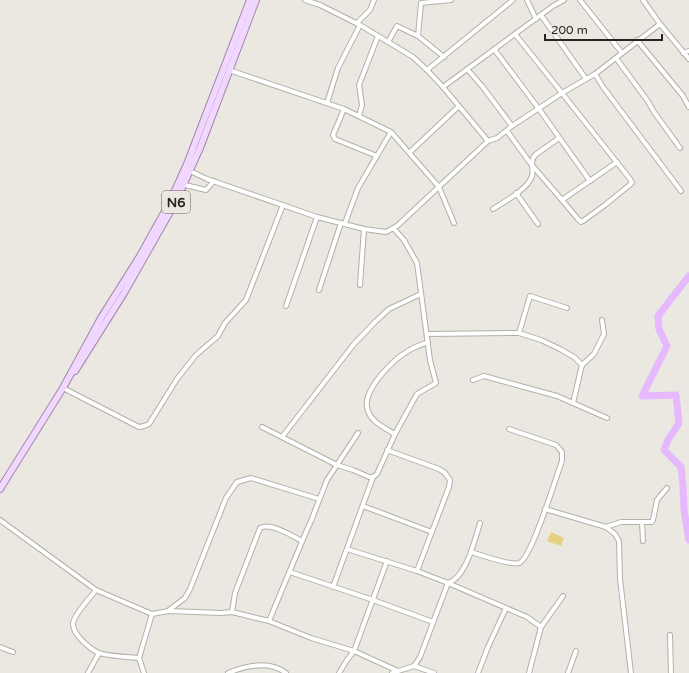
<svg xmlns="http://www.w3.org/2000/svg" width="689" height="673" font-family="'Varela Round',sans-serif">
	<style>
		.green { fill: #e7d084 }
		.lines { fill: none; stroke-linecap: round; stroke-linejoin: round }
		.river { stroke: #e6b8fe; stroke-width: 7 }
		.minor-casing { stroke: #b2b0a8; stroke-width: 6 }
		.primary-casing { stroke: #a386b1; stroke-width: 8 }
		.minor { stroke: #fff; stroke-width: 4 }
		.primary { stroke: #f1d6fe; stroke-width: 6 }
		.labels { text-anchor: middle; stroke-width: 3; stroke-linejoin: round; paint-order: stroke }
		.shield { fill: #eae8e0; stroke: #61605b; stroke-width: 1 }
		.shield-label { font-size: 13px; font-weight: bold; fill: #262522 }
	</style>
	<rect width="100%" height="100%" fill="#eae8e0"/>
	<polygon class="green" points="551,532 564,538 561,546 547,541"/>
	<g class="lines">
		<polyline class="river" points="689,276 658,316 659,329 667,346 642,396 676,395 679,423 668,440 664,450 681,467 683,486 684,510 689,540"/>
		<g class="minor-casing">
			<g id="minor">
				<polyline points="305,0 320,5 360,25 413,57 427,70 443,87"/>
				<polyline points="527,0 536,19"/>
				<polyline points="580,0 622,53"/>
				<polyline points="643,0 660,24 689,59"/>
				<polyline points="541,15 586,79"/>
				<polyline points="357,23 370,10 374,0"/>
				<polyline points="418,36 421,3 451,0"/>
				<polyline points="637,40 683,96 689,107"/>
				<polyline points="388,42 397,26 418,36 444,57"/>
				<polyline points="494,49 539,109 590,181"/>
				<polyline points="683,53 689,51"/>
				<polyline points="616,58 647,100 654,112 680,148"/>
				<polyline points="467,69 482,86 512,126"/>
				<polyline points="229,70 344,109 391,132 439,187 454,223"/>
				<polyline points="427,70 513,0"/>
				<polyline points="595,74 603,87 681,191"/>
				<polyline points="327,103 338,68 360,25"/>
				<polyline points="344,109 333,135 335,139 377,156"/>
				<polyline points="359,116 362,105 359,85 378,36"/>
				<polyline points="507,131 531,164 562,200 617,162"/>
				<polyline points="488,141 497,138 512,126 562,93 515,34"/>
				<polyline points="410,152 459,106"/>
				<polyline points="190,171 207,179 317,217 364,229 386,232 397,226 488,141 443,87 553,6 564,0"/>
				<polyline points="181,184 206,190 214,181"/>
				<polyline points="516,193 538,224"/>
				<polyline points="562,200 578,219 581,222 583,221 605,205 632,183 630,179 562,93 595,74 660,24"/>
				<path d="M 493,209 C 504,202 528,189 532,176 C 534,168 529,162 535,155 L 559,138"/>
				<polyline points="345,223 358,188 391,132"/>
				<polyline points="360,285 364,229"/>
				<polyline points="319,290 341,223"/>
				<polyline points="286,306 317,217"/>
				<polyline points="519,333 530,296 567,308"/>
				<polyline points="428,334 519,333 541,340 560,349 574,357 582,365"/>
				<polyline points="473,380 484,376 557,396 607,418"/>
				<polyline points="63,388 139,427 144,426 149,424 177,379 196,355 218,336 225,323 246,300 283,205"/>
				<polyline points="573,403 582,365 594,354 604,334 602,320"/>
				<polyline points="262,427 337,465 353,470 369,477 373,477 377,474 395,434 417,394 436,383 430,360 417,263 404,240 394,229"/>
				<path d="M 395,434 C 383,427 369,421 367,407 C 364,388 394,359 408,351 C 414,347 421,345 428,342"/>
				<polyline points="282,437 354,344 375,322 389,309 421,294"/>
				<polyline points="387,450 439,469 445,473 450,480 449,487 417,571"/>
				<polyline points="363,506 432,532"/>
				<polyline points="545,509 606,527 615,534 619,541 620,579 631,673"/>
				<path d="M 0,520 L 96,590 C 90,598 75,613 73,623 C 72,634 90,649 99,653 C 107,656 129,657 139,658"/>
				<polyline points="642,522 643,541"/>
				<polyline points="606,527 621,522 652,522 653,520 657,500 667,488"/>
				<polyline points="347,549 417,571 448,583 527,617 541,627"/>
				<path d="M 471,552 C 481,555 511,566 519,563 C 531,560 556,477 562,461 L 562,452 L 556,445 L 509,429"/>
				<polyline points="290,572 373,600 433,622"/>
				<polyline points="333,587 373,477"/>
				<polyline points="96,590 152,614 169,611 221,613 232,612 269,621 311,638 354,651 398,671"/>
				<polyline points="169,610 185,598 190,589 226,498 237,482 251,478 319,499"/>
				<path d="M 232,612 L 235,593 L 260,528 C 271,522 292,536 302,541"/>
				<polyline points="269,621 306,532 311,521 327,480 358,433"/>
				<polyline points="670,635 671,673"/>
				<polyline points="0,647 13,652"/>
				<polyline points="414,666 434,673"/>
				<polyline points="88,673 99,653"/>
				<polyline points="144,673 139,658 152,614"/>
				<path d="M 228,673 C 245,666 269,660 286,673"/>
				<polyline points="339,673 347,660 354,651 387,561"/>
				<path d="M 392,673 L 414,666 L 420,657 L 448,583 C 466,578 475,539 480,523"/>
				<polyline points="478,673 488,647 506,608"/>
				<polyline points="529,673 541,627 563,596"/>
				<polyline points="568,673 576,651"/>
			</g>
		</g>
		<g class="primary-casing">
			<g id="primary">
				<polyline points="75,371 124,293 175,203 200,148 256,0"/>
				<polyline points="0,489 63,388 101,318 140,256 169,204 187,164 250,0"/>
			</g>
		</g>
		<use href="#minor" class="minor"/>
		<use href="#primary" class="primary"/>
	</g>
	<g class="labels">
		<rect class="shield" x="162" y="191" width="28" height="22" rx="3"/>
		<g class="shield-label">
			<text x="176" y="207">N6</text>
		</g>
	</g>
	<path d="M545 34v6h117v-6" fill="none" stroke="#262522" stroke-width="2"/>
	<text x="551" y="34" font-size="12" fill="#262522" stroke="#eae8e0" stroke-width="3" paint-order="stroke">200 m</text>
</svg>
